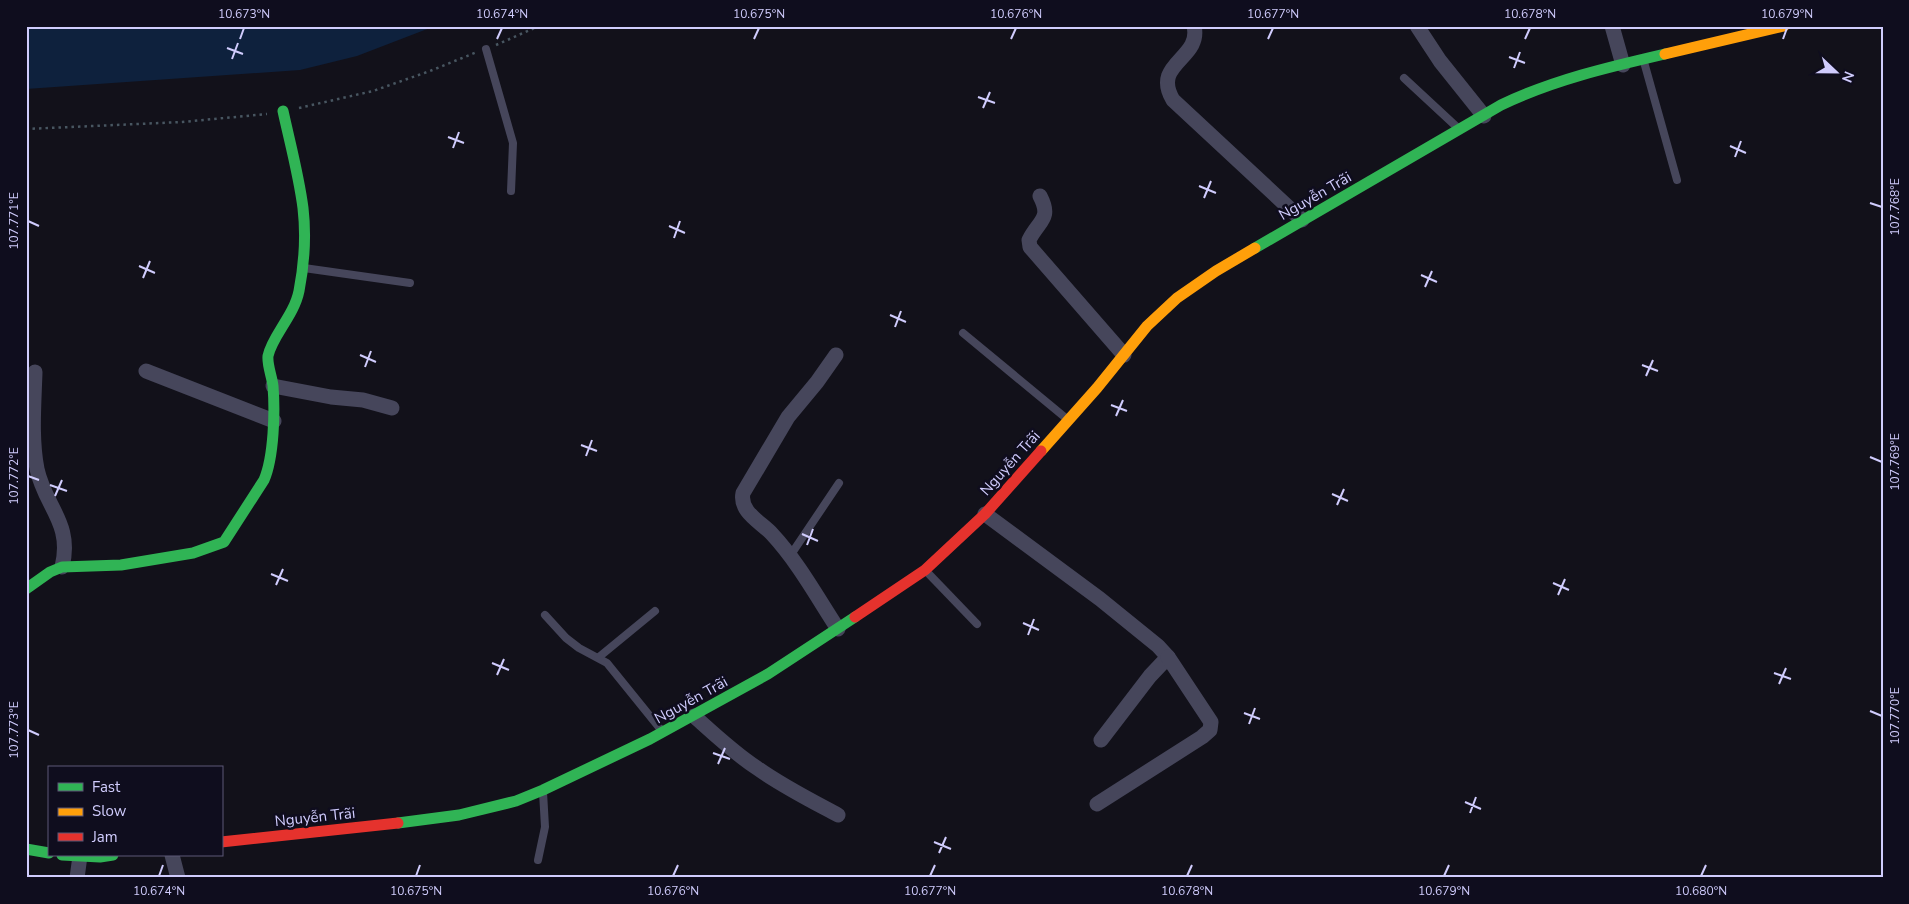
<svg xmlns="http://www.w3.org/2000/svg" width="1909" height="904" font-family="'Nunito Sans',sans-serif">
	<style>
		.water { fill: #0e213d }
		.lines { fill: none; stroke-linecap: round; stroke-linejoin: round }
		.path { stroke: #485661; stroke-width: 2.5; stroke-dasharray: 2.5 4; stroke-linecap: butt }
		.lane { stroke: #46465b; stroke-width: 8 }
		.street { stroke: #46465b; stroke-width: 15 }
		.fast { stroke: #30b455; stroke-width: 11 }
		.slow { stroke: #ff9f0a; stroke-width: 11 }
		.jam { stroke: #e5322d; stroke-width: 11 }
		.ticks { fill: none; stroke: #d0ccfd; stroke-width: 2 }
		.labels { text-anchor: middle; stroke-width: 5; stroke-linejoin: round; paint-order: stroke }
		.street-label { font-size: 15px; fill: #d0ccfd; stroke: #0f0d1e }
		.neatline { fill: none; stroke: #d0ccfd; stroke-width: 2 }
		.ticks-label { font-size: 12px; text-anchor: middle; fill: #d0ccfd }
	</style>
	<rect width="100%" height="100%" fill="#12111a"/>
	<polygon class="water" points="26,26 435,26 357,56 300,70 26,89"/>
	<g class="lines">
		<g class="path">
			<polyline points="496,45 539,26"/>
			<polyline points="299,108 373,91 430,71 477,52"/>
			<polyline points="26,129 182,122 267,114"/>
		</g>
		<g class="lane">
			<polyline points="486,49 513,143 511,191"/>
			<polyline points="1644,62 1677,180"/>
			<polyline points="1404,78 1459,129"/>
			<polyline points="304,268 410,283"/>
			<polyline points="963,333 1067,419"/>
			<polyline points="790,556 839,483"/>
			<polyline points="926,571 977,624"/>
			<polyline points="545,615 566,638 579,648 607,663 662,731"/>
			<polyline points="599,657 655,611"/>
			<polyline points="538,860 545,827 543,792"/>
		</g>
		<g class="street">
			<path d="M 1194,26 C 1202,59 1151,63 1173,100 L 1302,220"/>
			<polyline points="1417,26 1440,61 1484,116"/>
			<polyline points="1612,26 1623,65"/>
			<path d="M 1040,196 C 1052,219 1039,220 1029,240 L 1030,247 L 1124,355"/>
			<path d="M 836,355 L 817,382 L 788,417 L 743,493 C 739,512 761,522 772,534 C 798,562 817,597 838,629"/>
			<polyline points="146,371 274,421"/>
			<path d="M 35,372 C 34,404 31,438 37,469 C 45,507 73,523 62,567"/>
			<polyline points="273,386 331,397 363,400 392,408"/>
			<polyline points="985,514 1100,599 1158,646 1168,657 1150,676 1101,740"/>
			<path d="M 694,716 C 714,734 734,753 757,768 C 782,786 810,800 838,815"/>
			<polyline points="1097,804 1202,737 1210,730 1211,722 1168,657"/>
			<polyline points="172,855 178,878"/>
			<polyline points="77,878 80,856"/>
		</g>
		<g class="fast">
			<path d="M 1255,248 L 1501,105 C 1553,80 1609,67 1665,54"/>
			<path d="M 26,589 L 50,572 L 62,567 L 121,565 L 193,553 L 224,542 L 264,480 C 274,457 275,411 273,386 C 272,377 267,365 268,356 C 272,336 294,316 299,291 C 304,265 306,234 303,208 C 299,176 290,143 283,111"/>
			<polyline points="398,823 459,815 516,801 543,790 650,739 768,674 855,617"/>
			<polyline points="26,849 49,853"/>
			<polyline points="62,855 100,857 113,855"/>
		</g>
		<g class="slow">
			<polyline points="1665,54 1784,26"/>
			<polyline points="1041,451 1097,388 1147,326 1177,298 1216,271 1255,248"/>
		</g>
		<g class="jam">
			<polyline points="855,617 925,570 985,514 1041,451"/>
			<polyline points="221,842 398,823"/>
		</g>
	</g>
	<path class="ticks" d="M 240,39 L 244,28M 497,39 L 502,28M 754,39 L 759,28M 1011,39 L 1016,28M 1268,39 L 1273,28M 1525,39 L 1530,28M 1783,39 L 1787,28M 227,48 L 243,54M 1509,57 L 1525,63M 232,59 L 238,43M 1514,68 L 1520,52M 978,97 L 995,103M 983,108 L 990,92M 448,137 L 464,143M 1730,146 L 1746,153M 453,148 L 459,132M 1735,157 L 1741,141M 1199,186 L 1216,193M 1204,198 L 1211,181M 1870,203 L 1882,207M 28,221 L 39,226M 669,226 L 685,233M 674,238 L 680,221M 139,266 L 155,273M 1421,275 L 1437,282M 143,278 L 150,261M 1425,287 L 1432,271M 890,315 L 906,322M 895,327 L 901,311M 360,355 L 376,362M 1642,365 L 1658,371M 365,367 L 371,351M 1646,376 L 1653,360M 1111,405 L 1127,411M 1116,416 L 1123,400M 581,445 L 597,451M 586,456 L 592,440M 1870,457 L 1882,462M 28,476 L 39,480M 50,485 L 67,491M 1332,494 L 1348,501M 55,496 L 62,480M 1337,505 L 1344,489M 802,534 L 818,541M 807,545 L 813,529M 271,574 L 288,581M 1553,583 L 1569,590M 276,585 L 283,569M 1558,595 L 1565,579M 1023,623 L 1039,630M 1028,635 L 1034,619M 492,663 L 509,670M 1774,673 L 1791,679M 497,675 L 504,659M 1779,684 L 1786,668M 1870,711 L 1882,716M 1244,713 L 1260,719M 1249,724 L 1255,708M 28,730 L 39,735M 713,753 L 730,759M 718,764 L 725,748M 1465,802 L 1481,809M 1470,813 L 1476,797M 934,842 L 951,849M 939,853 L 946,837M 159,876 L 163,865M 416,876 L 420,865M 673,876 L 678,865M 930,876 L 935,865M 1187,876 L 1192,865M 1444,876 L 1449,865M 1701,876 L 1706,865"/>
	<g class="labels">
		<g class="street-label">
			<text transform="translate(1315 196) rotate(-30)" y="5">Nguyễn Trãi</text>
			<text transform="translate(1010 463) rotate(-48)" y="5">Nguyễn Trãi</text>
			<text transform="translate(691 700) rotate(-29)" y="5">Nguyễn Trãi</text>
			<text transform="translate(315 817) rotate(-6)" y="5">Nguyễn Trãi</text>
		</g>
	</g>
	<rect width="1909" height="904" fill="none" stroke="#0f0d1e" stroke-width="55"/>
	<rect x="48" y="766" width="175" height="90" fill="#0f0d1e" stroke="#5c5977"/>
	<rect x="58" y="783" width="25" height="8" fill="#30b455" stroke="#5c5977"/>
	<text x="92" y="792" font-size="15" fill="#d0ccfd">Fast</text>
	<rect x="58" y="808" width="25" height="8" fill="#ff9f0a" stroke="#5c5977"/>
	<text x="92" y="816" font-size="15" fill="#d0ccfd">Slow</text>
	<rect x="58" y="833" width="25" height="8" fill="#e5322d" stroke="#5c5977"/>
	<text x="92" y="842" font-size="15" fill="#d0ccfd">Jam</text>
	<g transform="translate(1836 72) rotate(112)" stroke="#0f0d1e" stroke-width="4" paint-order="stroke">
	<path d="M0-4L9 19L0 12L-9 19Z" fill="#d0ccfd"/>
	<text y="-8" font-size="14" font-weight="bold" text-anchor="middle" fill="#d0ccfd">N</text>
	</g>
	<rect x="28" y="28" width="1854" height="848" class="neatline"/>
	<g class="ticks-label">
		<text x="244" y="18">10.673°N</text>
		<text x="502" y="18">10.674°N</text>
		<text x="759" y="18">10.675°N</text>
		<text x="1016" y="18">10.676°N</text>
		<text x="1273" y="18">10.677°N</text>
		<text x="1530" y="18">10.678°N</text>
		<text x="1787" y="18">10.679°N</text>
		<text transform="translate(1895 207) rotate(-90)" y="4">107.768°E</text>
		<text transform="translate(14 221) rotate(-90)" y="4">107.771°E</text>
		<text transform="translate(1895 462) rotate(-90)" y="4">107.769°E</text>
		<text transform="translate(14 476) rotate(-90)" y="4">107.772°E</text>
		<text transform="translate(1895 716) rotate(-90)" y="4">107.770°E</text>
		<text transform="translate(14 730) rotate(-90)" y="4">107.773°E</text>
		<text x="159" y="895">10.674°N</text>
		<text x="416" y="895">10.675°N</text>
		<text x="673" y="895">10.676°N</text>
		<text x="930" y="895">10.677°N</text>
		<text x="1187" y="895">10.678°N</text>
		<text x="1444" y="895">10.679°N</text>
		<text x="1701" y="895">10.680°N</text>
	</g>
</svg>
